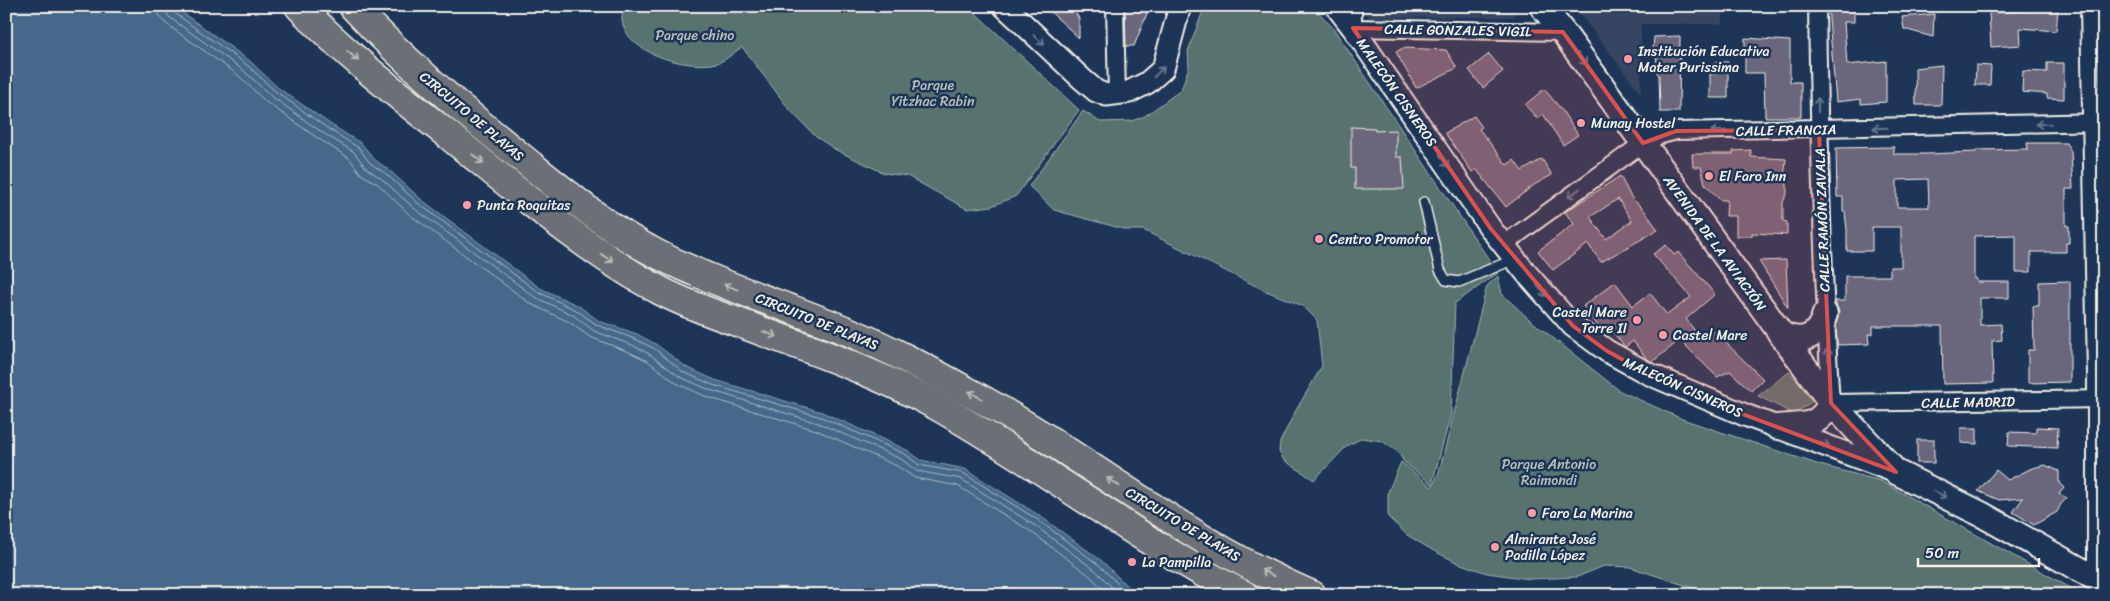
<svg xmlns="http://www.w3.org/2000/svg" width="2110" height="601" font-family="Sriracha,sans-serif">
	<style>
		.built { fill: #344462 }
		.green { fill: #58726f; stroke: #a6b2ac }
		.water { fill: #44688b; stroke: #8a9fb0 }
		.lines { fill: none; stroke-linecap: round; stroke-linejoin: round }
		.shore { stroke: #aebac3; stroke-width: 1 }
		.building { fill: #6b667b; stroke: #f4f1e8; fill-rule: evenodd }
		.service-casing { stroke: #f4f1e8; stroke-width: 12 }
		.minor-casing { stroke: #f4f1e8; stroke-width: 20 }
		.tertiary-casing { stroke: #f4f1e8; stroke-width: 25 }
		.secondary-casing { stroke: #f4f1e8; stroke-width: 28 }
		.trunk-casing { stroke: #f4f1e8; stroke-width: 31 }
		.service { stroke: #1d3557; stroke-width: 9 }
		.minor { stroke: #1d3557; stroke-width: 16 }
		.tertiary { stroke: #1d3557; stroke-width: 21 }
		.secondary { stroke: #1d3557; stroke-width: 24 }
		.trunk { stroke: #6a7074; stroke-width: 28 }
		.oneway { stroke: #68778a }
		.oneway2 { stroke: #bdbdba }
		.marked { fill: #dc504e; fill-opacity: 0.2; stroke: #dc504e; stroke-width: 4; stroke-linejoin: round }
		.poi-dot { fill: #ff9aa2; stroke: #1d3557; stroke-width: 2 }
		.labels { text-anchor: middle; stroke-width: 5; stroke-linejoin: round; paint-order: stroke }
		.street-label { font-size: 14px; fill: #f4f1e8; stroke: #1d3557 }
		.park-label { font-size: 14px; fill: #b6beb8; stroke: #1d3557 }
		.poi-label { font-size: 14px; fill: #f4f1e8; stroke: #1d3557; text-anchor: start }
	</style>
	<rect width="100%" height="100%" fill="#1d3557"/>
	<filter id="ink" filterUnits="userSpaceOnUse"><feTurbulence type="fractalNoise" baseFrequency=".02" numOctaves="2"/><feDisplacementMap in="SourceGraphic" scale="10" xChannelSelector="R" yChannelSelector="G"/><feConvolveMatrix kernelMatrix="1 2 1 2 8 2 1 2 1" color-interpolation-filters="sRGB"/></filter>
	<g filter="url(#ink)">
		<g class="built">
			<polygon points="1363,6 1512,6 1516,10 1514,17 1371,18 1363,12"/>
			<polygon points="1574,6 1722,6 1722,24 1641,24 1641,94"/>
		</g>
		<g class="green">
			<path d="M 625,6 L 968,6 L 1079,110 L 1016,196 L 992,206 L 967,209 L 907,176 L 884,173 L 836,150 L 815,136 L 789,109 L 742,47 C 733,53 724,63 712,64 C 684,68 628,54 622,21 C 621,17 624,11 625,6 Z"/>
			<polygon points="1209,6 1313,6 1333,28 1498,273 1455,303 1451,414 1432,484 1404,462 1398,452 1382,441 1362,438 1347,446 1314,480 1284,460 1279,452 1280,442 1295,412 1322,366 1317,320 1303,306 1266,291 1143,230 1127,230 1054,210 1029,186 1083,111 1100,122 1132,121 1145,116 1181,90 1189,67 1188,51 1203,11"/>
			<polygon points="1498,276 1502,294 1529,319 1620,391 1682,419 1820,465 1881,481 2083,595 1703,595 1699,590 1630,567 1604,566 1577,577 1530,579 1487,573 1458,563 1432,550 1407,535 1388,517 1388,492 1401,462 1432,487 1439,472 1487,286"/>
			<polygon points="1789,372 1816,399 1794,414 1758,396"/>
		</g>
		<polygon class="water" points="6,6 173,6 250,61 277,87 330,124 362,144 374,159 389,170 422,200 540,288 579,306 599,321 637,334 657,345 686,367 715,380 822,412 907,450 921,460 965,469 1040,516 1102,561 1136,595 6,595"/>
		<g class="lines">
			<g class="shore">
				<polyline points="157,6 159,15 165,23 238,75 266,102 319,139 349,158 361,174 378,184 410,215 531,304 569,322 590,337 629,352 648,361 676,383 707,397 816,430 897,466 915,478 958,486 1030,531 1090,576 1109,595"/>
				<polyline points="165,6 166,12 169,17 243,70 271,96 323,133 354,152 366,168 382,179 415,209 535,297 573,315 594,331 632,345 651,355 680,377 710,390 818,423 901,459 917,471 961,479 1034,525 1095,570 1120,595"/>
				<polyline points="171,6 173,12 247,65 275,91 327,128 359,148 370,163 386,174 419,204 538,292 576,310 597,325 635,339 655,349 683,372 713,385 821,417 905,454 919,465 963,473 1038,520 1099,565 1129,595"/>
			</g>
		</g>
		<g class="building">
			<polygon points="1044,6 1072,6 1079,19 1079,38"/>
			<polygon points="1125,6 1150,6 1134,46 1126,46"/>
			<polygon points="1828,6 1854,6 1854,22 1844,22 1847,65 1886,61 1886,102 1861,104 1861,99 1836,102"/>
			<polygon points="2034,8 2058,10 2056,31 2020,28 2021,45 1991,47 1989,13 2034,10"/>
			<polygon points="1934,14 1933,37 1904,29 1902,17"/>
			<polygon points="1680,36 1679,112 1660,112 1659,75 1657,73 1656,50 1653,50 1654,37"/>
			<polygon points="1745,38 1790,41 1790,82 1801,82 1801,117 1765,117 1764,73 1745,73"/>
			<polygon points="1403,48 1446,50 1457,68 1416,88 1396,52"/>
			<polygon points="1489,54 1503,71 1483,88 1469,70"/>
			<polygon points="1715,62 1728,62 1728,98 1710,98 1710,74 1715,74"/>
			<polygon points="2047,63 2064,63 2064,99 2047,98 2047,94 2022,92 2023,71 2047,72"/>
			<polygon points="1942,65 1941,105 1916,105 1915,68"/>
			<polygon points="1976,65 1991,66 1990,85 1975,85"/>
			<polygon points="1544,89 1561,109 1578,135 1563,145 1543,114 1538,119 1525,105"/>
			<polygon points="1474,116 1482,127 1479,129 1507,165 1514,160 1522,171 1542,159 1552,175 1534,185 1506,207 1476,169 1472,172 1445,133"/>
			<polygon points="1351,127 1375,128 1375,131 1396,130 1396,157 1402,157 1404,189 1355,189 1355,168 1351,168"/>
			<path d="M 2027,143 L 2066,143 L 2071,151 L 2073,189 L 2066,189 L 2066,226 L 2069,226 L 2069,243 L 2066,243 L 2066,252 L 2031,252 L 2031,272 L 2016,272 L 2016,235 L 1974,236 L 1974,279 L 1977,279 L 1977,282 L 2009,282 L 2009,298 L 1980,298 L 1980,325 L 2001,324 L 2002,340 L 1992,341 L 1993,383 L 1943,384 L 1942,326 L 1873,326 L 1873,334 L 1868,334 L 1869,344 L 1837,345 L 1836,323 L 1839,312 L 1835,301 L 1845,301 L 1845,276 L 1890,276 L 1890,267 L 1901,267 L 1901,227 L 1872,227 L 1872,251 L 1847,251 L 1847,230 L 1845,212 L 1843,212 L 1843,197 L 1837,197 L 1836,148 L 1894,147 L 1894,154 L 1928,154 L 1976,152 L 1976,150 L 2028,149 ZM 1928,179 L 1929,207 L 1897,207 L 1897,180 Z"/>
			<polygon points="1751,150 1751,157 1786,159 1784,180 1787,180 1787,194 1783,202 1783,221 1787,222 1787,235 1752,233 1752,236 1736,236 1736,216 1726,216 1727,200 1720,200 1705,184 1701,167 1693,167 1692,154 1733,154 1733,151"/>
			<path d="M 1620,176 L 1631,197 L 1644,210 L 1658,230 L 1601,262 L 1588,244 L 1553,270 L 1538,251 L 1574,224 L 1565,212 ZM 1618,199 L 1632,221 L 1606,239 L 1590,217 Z"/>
			<polygon points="1666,245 1674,255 1678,252 1715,294 1686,319 1703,342 1714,331 1763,379 1751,391 1730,371 1717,377 1680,340 1652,362 1646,358 1633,341 1625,347 1607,325 1601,330 1583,306 1615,282 1633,306 1650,293 1667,315 1691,297 1653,254"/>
			<polygon points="1786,260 1788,308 1759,261"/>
			<polygon points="2070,281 2070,382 2028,383 2028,350 2034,350 2033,306 2039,306 2039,282"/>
			<polygon points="2036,427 2058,428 2057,448 2008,446 2009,432 2036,433"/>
			<polygon points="1961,428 1977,428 1977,444 1961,443"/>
			<rect x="1917" y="440" width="17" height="23"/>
			<polygon points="2045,465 2059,471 2059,483 2064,488 2059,494 2067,498 2061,504 2057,512 2034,525 2013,512 2023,498 1999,500 1978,491 1996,470 2008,480 2032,468"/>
		</g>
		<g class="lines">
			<g class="service-casing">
				<polyline id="service" points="1424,202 1440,270 1446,280 1459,282 1515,259"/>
			</g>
			<g class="minor-casing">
				<g id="minor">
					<polyline points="1115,6 1117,95"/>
					<polyline points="1353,6 1353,28 1563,32"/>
					<path d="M 1817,6 C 1819,139 1822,271 1831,403 L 2104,399"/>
					<polyline points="2089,6 2096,375 2096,578"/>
					<polyline points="1503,245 1643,143 1658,136 1676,131 2104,122"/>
				</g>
			</g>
			<g class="tertiary-casing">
				<g id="tertiary">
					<polyline points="1004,6 1082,79 1096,91 1106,95 1129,92 1147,83 1163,69 1180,6"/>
					<polyline points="1336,6 1353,28 1491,229 1527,274 1573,326 1607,351 1647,373 1745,415 1896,472"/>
				</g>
			</g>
			<g class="secondary-casing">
				<g id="secondary">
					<polyline points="1542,6 1563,32 1831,403 1896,472 1981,514 2104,583"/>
					<path d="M 1780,333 C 1802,345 1818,338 1825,314"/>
					<path d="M 1777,427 C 1804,424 1817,429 1831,403"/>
				</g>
			</g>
			<g class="trunk-casing">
				<g id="trunk">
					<path d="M 299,6 C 345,54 404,100 457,142 C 521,194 588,252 661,291 C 693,308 728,318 761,331 C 821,353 881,375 937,406 C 1042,465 1137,540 1244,595"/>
					<path d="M 353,6 C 406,64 466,113 527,162 C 568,195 610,230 657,254 C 718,285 784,305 847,331 C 891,349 932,372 974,395 C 1089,458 1190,544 1312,595"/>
				</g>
			</g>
			<use href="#service" class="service"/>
			<use href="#minor" class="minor"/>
			<use href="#tertiary" class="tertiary"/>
			<use href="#secondary" class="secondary"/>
			<use href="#trunk" class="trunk"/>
		</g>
		<defs><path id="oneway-shaft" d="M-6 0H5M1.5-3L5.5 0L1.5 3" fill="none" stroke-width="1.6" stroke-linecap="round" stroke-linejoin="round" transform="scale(1.25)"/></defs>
		<g class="oneway">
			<use href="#oneway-shaft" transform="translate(1039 40) rotate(43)"/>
			<use href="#oneway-shaft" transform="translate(1582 59) rotate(54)"/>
			<use href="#oneway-shaft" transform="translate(1159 72) rotate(-45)"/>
			<use href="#oneway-shaft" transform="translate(1818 105) rotate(-91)"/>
			<use href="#oneway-shaft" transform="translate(2043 124) rotate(178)"/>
			<use href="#oneway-shaft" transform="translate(1880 128) rotate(178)"/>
			<use href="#oneway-shaft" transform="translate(1718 131) rotate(179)"/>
			<use href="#oneway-shaft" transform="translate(1444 161) rotate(55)"/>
			<use href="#oneway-shaft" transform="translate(1574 193) rotate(144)"/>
			<use href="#oneway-shaft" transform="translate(1542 291) rotate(48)"/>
			<use href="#oneway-shaft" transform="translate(1828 355) rotate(-94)"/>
			<use href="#oneway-shaft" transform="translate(1823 444) rotate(20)"/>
			<use href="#oneway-shaft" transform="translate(1940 494) rotate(27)"/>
		</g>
		<g class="oneway2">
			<use href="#oneway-shaft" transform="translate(353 56) rotate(40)"/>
			<use href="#oneway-shaft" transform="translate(478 159) rotate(39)"/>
			<use href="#oneway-shaft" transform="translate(607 258) rotate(34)"/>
			<use href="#oneway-shaft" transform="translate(731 287) rotate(-158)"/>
			<use href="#oneway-shaft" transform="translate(770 334) rotate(20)"/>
			<use href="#oneway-shaft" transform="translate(975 395) rotate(-151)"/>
			<use href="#oneway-shaft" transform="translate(1113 482) rotate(-147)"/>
			<use href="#oneway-shaft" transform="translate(1268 573) rotate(-153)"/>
		</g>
	</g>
	<path class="marked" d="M 1353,28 L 1563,32 L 1643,143 L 1676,131 L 1819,130 L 1831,403 L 1896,472 L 1745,415 L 1647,373 L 1607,351 L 1573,326 L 1491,229 Z"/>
	<g class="poi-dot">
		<circle cx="1628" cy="59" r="5"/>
		<circle cx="1581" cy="123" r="5"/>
		<circle cx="1709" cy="176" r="5"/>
		<circle cx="467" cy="205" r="5"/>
		<circle cx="1319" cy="239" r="5"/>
		<circle cx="1637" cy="320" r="5"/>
		<circle cx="1663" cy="335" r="5"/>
		<circle cx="1532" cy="513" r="5"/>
		<circle cx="1495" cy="547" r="5"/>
		<circle cx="1132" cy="562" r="5"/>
	</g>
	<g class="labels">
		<g class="street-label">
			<text transform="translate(1458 30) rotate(1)" y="5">CALLE GONZALES VIGIL</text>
			<text transform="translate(1397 92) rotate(55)" y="5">MALECÓN CISNEROS</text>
			<text transform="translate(472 116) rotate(40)" y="5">CIRCUITO DE PLAYAS</text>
			<text transform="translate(1786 130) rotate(-1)" y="5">CALLE FRANCIA</text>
			<text transform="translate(1822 220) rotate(-92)" y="5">CALLE RAMÓN ZAVALA</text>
			<text transform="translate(1715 243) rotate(54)" y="5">AVENIDA DE LA AVIACIÓN</text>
			<text transform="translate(817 321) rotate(22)" y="5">CIRCUITO DE PLAYAS</text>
			<text transform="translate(1683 387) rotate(24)" y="5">MALECÓN CISNEROS</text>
			<text transform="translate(1968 402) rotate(-1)" y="5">CALLE MADRID</text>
			<text transform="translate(1183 524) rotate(31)" y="5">CIRCUITO DE PLAYAS</text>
		</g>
		<g class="park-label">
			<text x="695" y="40">Parque chino</text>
			<text x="933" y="90">Parque<tspan x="933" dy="16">Yitzhac Rabin</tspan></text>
			<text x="1549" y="469">Parque Antonio<tspan x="1549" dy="16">Raimondi</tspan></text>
		</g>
		<g class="poi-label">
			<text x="1638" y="56">Institución Educativa<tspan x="1638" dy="16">Mater Purissima</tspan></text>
			<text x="1591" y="128">Munay Hostel</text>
			<text x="1719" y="181">El Faro Inn</text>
			<text x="477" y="210">Punta Roquitas</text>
			<text x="1329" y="244">Centro Promotor</text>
			<text x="1627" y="317" text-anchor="end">Castel Mare<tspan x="1627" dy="16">Torre II</tspan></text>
			<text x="1673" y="340">Castel Mare</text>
			<text x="1542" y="518">Faro La Marina</text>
			<text x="1505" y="544">Almirante José<tspan x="1505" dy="16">Padilla López</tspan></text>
			<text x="1142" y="567">La Pampilla</text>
		</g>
	</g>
	<rect width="2110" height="601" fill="none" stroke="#1d3557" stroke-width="25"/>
	<rect x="12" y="12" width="2085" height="576" fill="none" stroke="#f4f1e8" stroke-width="2" filter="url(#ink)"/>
	<path d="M1918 558v8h121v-8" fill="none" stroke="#f4f1e8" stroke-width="2.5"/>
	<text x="1925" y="558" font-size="15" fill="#f4f1e8" stroke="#1d3557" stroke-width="4" paint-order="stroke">50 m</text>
</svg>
